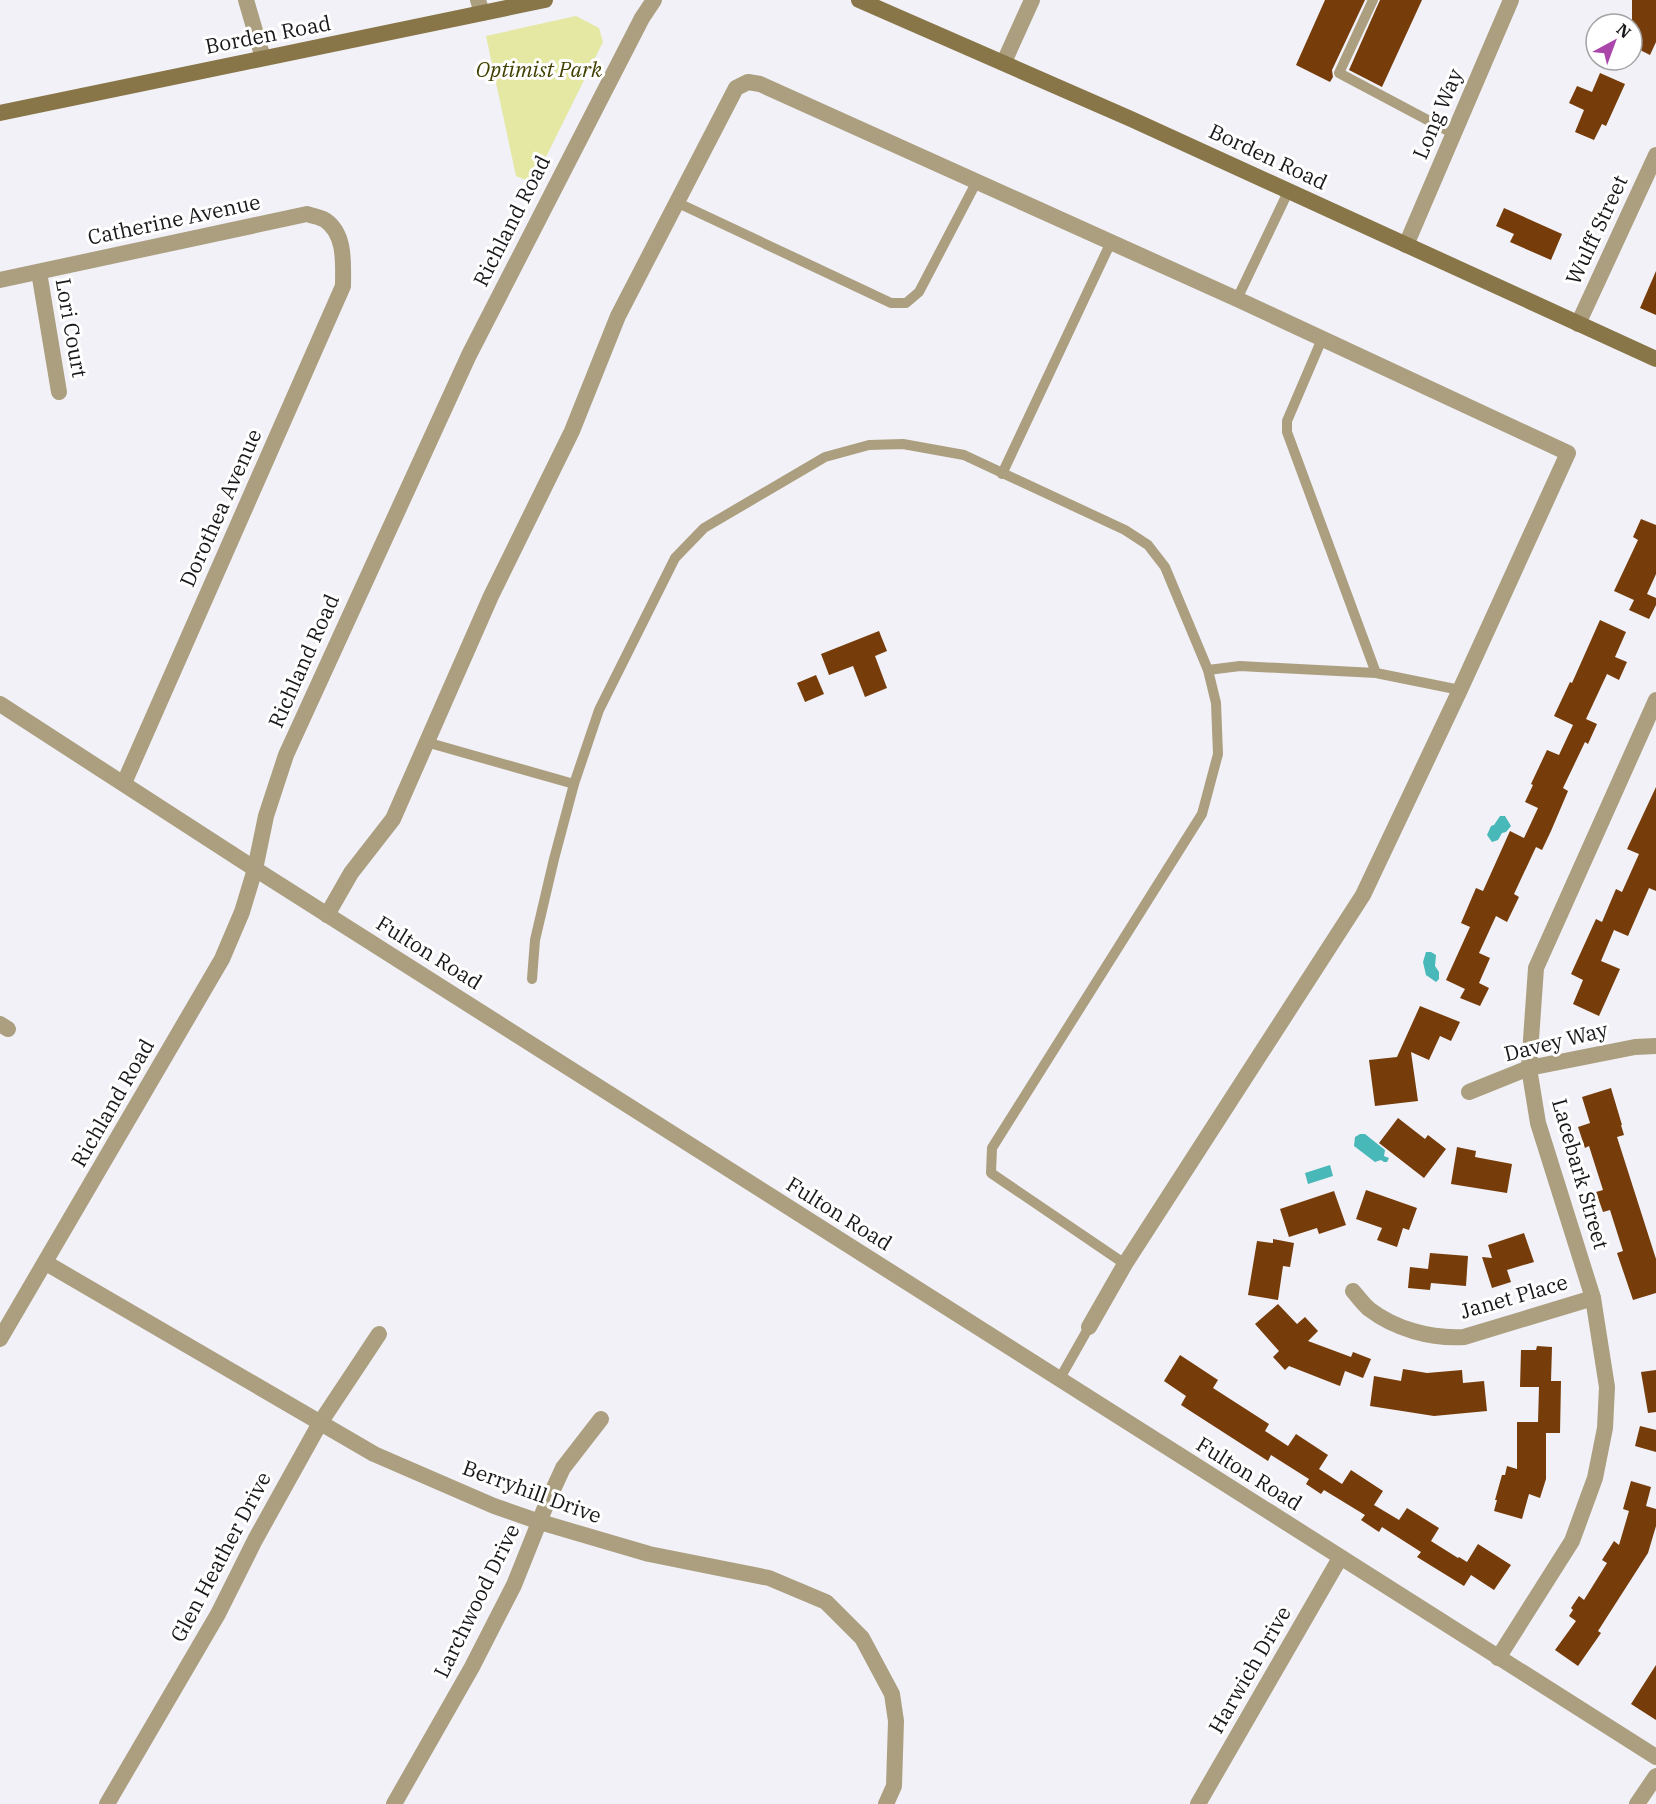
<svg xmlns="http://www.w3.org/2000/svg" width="1656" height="1804" font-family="'IBM Plex Serif',serif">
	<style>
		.green { fill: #e5e8a3 }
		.water { fill: #48b8b9 }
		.building { fill: #763c09 }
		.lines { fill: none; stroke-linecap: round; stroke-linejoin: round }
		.service { stroke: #ac9f80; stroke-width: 10 }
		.minor { stroke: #ac9f80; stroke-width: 16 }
		.tertiary { stroke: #ac9f80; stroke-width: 16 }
		.secondary { stroke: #897648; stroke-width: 16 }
		.labels { text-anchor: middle; stroke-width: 6; stroke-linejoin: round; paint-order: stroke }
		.street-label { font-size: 21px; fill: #18181b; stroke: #fff }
		.park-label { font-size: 21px; font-style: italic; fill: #404001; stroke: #fff }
	</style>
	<rect width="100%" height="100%" fill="#f1f1f7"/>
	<polygon class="green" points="576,16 599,28 603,42 533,183 516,176 486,36"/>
	<g class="water">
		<polygon points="1500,816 1505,816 1511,826 1506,832 1502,833 1498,840 1492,842 1487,835 1491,826 1494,825"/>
		<polygon points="1426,952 1431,952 1436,955 1435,966 1439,972 1439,979 1436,982 1426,975 1423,962"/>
		<polygon points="1360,1134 1365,1134 1385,1150 1384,1156 1389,1158 1387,1162 1384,1162 1381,1160 1375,1162 1354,1146 1355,1137"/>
		<polygon points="1330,1165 1333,1176 1308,1184 1305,1173"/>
	</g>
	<g class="building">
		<polygon points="1325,0 1365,0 1332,70 1333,77 1330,82 1296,65"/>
		<polygon points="1380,0 1422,0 1382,87 1349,70"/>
		<polygon points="1632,0 1656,0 1656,42 1650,55 1632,46"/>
		<polygon points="1600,73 1625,84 1606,126 1602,124 1594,140 1575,132 1584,110 1569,103 1577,86 1592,92"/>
		<polygon points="1504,208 1562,234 1551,260 1510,242 1514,234 1496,226"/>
		<polygon points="1656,271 1656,315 1640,308"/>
		<polygon points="1641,519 1656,525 1656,574 1647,594 1656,598 1656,605 1649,619 1629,610 1634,600 1614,591 1638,540 1633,537"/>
		<polygon points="1600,620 1626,632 1615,657 1627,662 1619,680 1607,674 1586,719 1597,724 1588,744 1585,742 1563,788 1568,791 1551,831 1542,850 1536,847 1514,894 1519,897 1507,922 1496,916 1479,953 1490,958 1479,983 1489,988 1480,1006 1460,998 1465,989 1446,980 1470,927 1461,923 1476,888 1483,891 1510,831 1524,838 1538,808 1525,802 1533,785 1531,784 1547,750 1559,755 1573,725 1554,716 1570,682 1572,683"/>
		<polygon points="879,631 887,651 875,656 887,688 865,697 853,666 829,675 821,654"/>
		<polygon points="816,675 824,694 805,702 797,683"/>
		<polygon points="1656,787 1656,891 1649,888 1628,936 1614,930 1601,961 1620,969 1599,1016 1573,1004 1583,980 1571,974 1596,919 1602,922 1616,889 1622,892 1639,854 1627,849"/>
		<polygon points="1420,1006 1460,1022 1451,1041 1440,1036 1429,1060 1411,1052 1418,1101 1375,1106 1369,1060 1397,1057"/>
		<polygon points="1611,1088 1622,1125 1621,1125 1624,1135 1617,1137 1656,1259 1656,1293 1633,1300 1617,1253 1623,1251 1610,1210 1603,1212 1596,1192 1603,1190 1589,1146 1585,1148 1578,1127 1590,1123 1582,1097"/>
		<polygon points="1398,1118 1425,1139 1428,1135 1446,1149 1424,1178 1379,1143"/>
		<polygon points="1457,1147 1476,1151 1475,1157 1512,1164 1507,1193 1451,1184"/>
		<polygon points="1366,1190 1417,1208 1409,1230 1403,1228 1397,1247 1377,1240 1382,1228 1356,1219"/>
		<polygon points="1334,1191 1346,1225 1319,1234 1317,1228 1289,1237 1280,1209"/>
		<polygon points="1524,1233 1534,1262 1507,1270 1511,1282 1492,1288 1482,1257 1492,1258 1488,1245"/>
		<polygon points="1273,1239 1294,1243 1290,1267 1283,1266 1278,1300 1248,1295 1257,1241 1273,1243"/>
		<polygon points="1430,1253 1468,1256 1466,1286 1431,1283 1430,1290 1408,1288 1410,1267 1428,1269"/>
		<polygon points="1278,1304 1297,1324 1305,1317 1318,1331 1308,1341 1351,1357 1353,1352 1371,1359 1363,1378 1345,1371 1340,1386 1289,1366 1285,1370 1273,1357 1279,1351 1255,1324"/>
		<polygon points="1537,1346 1552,1347 1551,1381 1561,1381 1560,1433 1546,1433 1546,1479 1540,1498 1529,1494 1522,1519 1494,1511 1497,1500 1495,1500 1502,1475 1505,1475 1507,1466 1517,1469 1517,1422 1538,1422 1539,1387 1520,1387 1521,1350 1536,1350"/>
		<polygon points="1180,1355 1218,1380 1213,1388 1269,1424 1265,1431 1288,1446 1296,1434 1328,1455 1319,1469 1342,1484 1351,1470 1383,1491 1374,1505 1399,1520 1407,1508 1439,1528 1431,1541 1458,1558 1459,1557 1467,1562 1478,1544 1511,1565 1494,1590 1471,1575 1464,1586 1417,1557 1421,1552 1382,1527 1379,1532 1361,1520 1365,1515 1324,1490 1321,1494 1306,1484 1309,1479 1271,1455 1268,1461 1181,1405 1186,1396 1164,1381"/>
		<polygon points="1403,1369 1427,1373 1462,1370 1463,1383 1484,1381 1487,1411 1434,1416 1370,1406 1374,1376 1401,1381"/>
		<polygon points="1656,1370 1656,1412 1648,1413 1641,1372"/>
		<polygon points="1640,1426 1656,1430 1656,1452 1635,1446"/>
		<polygon points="1631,1481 1651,1487 1646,1506 1656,1509 1656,1526 1648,1553 1598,1631 1601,1633 1578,1666 1555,1650 1576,1621 1569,1616 1573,1610 1571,1608 1579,1596 1584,1600 1607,1563 1602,1560 1614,1541 1619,1545 1629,1511 1623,1509"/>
		<polygon points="1656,1665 1656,1720 1631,1704"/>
	</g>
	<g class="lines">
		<g class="service">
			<polyline points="1373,0 1339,73 1454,134"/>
			<polyline points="676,202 891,303 906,303 919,292 977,181"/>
			<polyline points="1237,299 1288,192"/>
			<polyline points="1322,339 1287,421 1287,432 1376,673 1460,690"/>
			<polyline points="1002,474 1111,242"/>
			<polyline points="1208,670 1240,666 1376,673"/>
			<polyline points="426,742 574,784"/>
			<polyline points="532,979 535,940 554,859 574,784 599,710 675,558 704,528 825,457 869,445 903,444 964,455 1125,530 1148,545 1165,567 1208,670 1216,703 1218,754 1202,814 992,1148 991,1173 1125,1264"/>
			<polyline points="1059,1380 1089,1327"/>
		</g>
		<g class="minor">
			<polyline points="246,0 263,58"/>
			<polyline points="478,0 482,13"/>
			<polyline points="1406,245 1511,0"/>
			<polyline points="39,272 59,392"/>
			<path d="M 0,280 L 307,214 C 312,216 320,217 325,220 C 346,234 343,264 343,286 L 124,783"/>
			<polyline points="1578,324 1656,155"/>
			<polyline points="0,704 255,869"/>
			<polyline points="327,915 351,873 393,819 491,596 572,431 618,316 736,88 748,82 760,84 1237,299 1568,453 1460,690 1363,895 1125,1264 1089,1327"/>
			<polyline points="0,1024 8,1029"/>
			<polyline points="1469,1092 1529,1068 1635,1047 1656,1046"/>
			<polyline points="46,1263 374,1454 494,1506 540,1522 649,1554 769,1578 826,1602 862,1638 892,1694 896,1721 894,1786 886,1804"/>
			<path d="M 1353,1291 C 1358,1297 1363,1304 1369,1309 C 1395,1329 1431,1339 1464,1337 L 1593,1298"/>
			<polyline points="1498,1658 1572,1541 1595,1478 1605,1428 1607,1387 1593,1298 1538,1123 1529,1068 1536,968 1656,700"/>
			<polyline points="107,1804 218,1614 255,1540 320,1423 379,1334"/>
			<polyline points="394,1804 472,1667 514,1585 546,1505 563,1468 601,1419"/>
			<polyline points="1198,1804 1340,1558"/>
			<polyline points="1637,1804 1656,1776"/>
		</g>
		<g class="tertiary">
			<polyline points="1004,62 1032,0"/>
			<polyline points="255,869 1656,1757"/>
			<polyline points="0,1339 222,959 242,912 255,869 266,816 286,755 469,355 642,18 654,0"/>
		</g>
		<g class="secondary">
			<polyline points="859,0 1131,119 1656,359"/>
			<polyline points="0,113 545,0"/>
		</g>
	</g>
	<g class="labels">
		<g class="street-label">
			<text transform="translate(268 35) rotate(-11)" y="7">Borden Road</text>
			<text transform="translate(1438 114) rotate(-67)" y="7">Long Way</text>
			<text transform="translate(1268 157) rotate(25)" y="7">Borden Road</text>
			<text transform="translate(174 220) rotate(-12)" y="7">Catherine Avenue</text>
			<text transform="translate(512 221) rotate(-63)" y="7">Richland Road</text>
			<text transform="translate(1597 230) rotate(-65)" y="7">Wulff Street</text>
			<text transform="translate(71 328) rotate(80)" y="7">Lori Court</text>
			<text transform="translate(221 508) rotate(-66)" y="7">Dorothea Avenue</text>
			<text transform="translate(304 661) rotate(-66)" y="7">Richland Road</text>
			<text transform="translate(429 953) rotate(32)" y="7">Fulton Road</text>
			<text transform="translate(1556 1042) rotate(-14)" y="7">Davey Way</text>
			<text transform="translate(113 1103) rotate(-60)" y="7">Richland Road</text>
			<text transform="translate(1580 1174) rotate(74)" y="7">Lacebark Street</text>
			<text transform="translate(839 1214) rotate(32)" y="7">Fulton Road</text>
			<text transform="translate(1514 1297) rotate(-16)" y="7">Janet Place</text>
			<text transform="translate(1249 1474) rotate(32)" y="7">Fulton Road</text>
			<text transform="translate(532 1492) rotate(20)" y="7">Berryhill Drive</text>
			<text transform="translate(221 1557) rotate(-62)" y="7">Glen Heather Drive</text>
			<text transform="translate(477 1601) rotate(-64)" y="7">Larchwood Drive</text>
			<text transform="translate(1250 1670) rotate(-60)" y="7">Harwich Drive</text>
		</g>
		<g class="park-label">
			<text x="539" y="77">Optimist Park</text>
		</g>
	</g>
	<g transform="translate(1614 42) rotate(41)"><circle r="28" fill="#ffffff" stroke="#a3a3a4" stroke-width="1.5"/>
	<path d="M0-4.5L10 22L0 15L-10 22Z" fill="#aa45aa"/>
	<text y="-9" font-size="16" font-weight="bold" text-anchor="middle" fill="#18181b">N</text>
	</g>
</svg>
